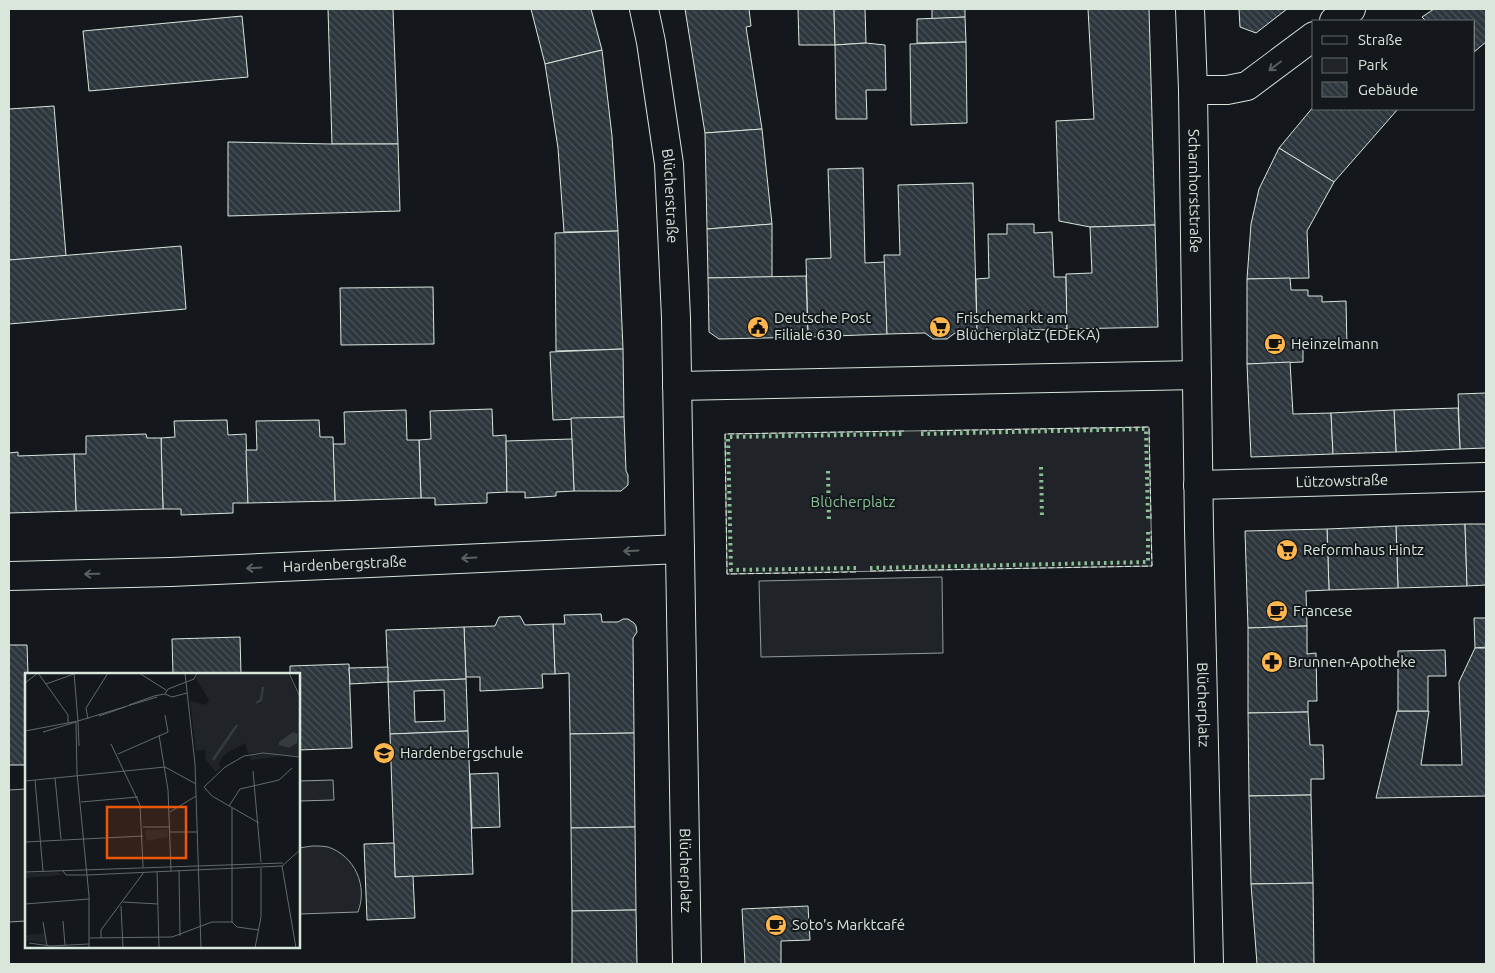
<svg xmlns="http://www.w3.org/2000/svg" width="1495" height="973" font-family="Ubuntu,sans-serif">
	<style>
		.green { fill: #202428; stroke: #939e99 }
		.building { fill: url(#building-back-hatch); stroke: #d8e6dc; fill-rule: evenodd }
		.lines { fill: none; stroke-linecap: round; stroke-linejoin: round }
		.minor-casing { stroke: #d8e6dc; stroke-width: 30 }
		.minor { stroke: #14181c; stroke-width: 28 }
		.hedge { stroke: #8ac095; stroke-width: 4; stroke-dasharray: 2.5 4; stroke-linecap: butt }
		.fence { stroke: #d8e6dc; stroke-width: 1; stroke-dasharray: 6 2.5; stroke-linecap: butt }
		.oneway { stroke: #59605f }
		.labels { text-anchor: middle; stroke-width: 4; stroke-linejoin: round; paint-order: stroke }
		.street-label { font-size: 15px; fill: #d8e6dc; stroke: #14181c }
		.poi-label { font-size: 15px; fill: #d8e6dc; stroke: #14181c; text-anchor: start }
		.park-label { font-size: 15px; fill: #8ac095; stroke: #14181c }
		.inset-river { fill: none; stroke: #363b3e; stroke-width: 2.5 }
		.inset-road { fill: none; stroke: #626a69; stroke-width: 1 }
		.view { fill: #e8590c; fill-opacity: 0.15; stroke: #e8590c; stroke-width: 2.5 }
		.inset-edge { fill: none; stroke: #d8e6dc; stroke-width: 2.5 }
	</style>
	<defs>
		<pattern id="building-back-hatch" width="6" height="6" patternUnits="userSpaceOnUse" patternTransform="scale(1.25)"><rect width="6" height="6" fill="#2c363c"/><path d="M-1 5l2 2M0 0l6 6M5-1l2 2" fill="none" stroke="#4a5358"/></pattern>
	</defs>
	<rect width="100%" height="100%" fill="#14181c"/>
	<g class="green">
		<polygon points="1149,427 1152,566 727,574 725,434"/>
		<polygon points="942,577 943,653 761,657 759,581"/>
		<polygon points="333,780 334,800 299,801 299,781"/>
		<polygon points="26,789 26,921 9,922 9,790"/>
		<path d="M 312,846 C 317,846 323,846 328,847 C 355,856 368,886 358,912 L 299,914 L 299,848 Z"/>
	</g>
	<g class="building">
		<polygon points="328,9 393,9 398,144 332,144"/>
		<polygon points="531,9 591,9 602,50 545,64"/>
		<polygon points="685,9 749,9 751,26 746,27 762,129 705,133"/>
		<polygon points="798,9 834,9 835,45 799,45"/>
		<polygon points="834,9 865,9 866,43 835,45"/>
		<polygon points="932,9 965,9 965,17 932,19"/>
		<polygon points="1088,9 1149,9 1155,225 1090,227 1059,221 1056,121 1094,119"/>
		<polygon points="1239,9 1287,9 1256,33 1240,27"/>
		<polygon points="1434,9 1486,9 1486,42 1474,52 1474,21 1426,21 1422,17"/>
		<polygon points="242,16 248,77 89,91 83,31"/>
		<polygon points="965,17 966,42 917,43 917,19"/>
		<polygon points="966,42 967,123 911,125 910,44"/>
		<polygon points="866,43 885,45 886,90 866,90 867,119 836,119 835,45"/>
		<polygon points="602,50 612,136 618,231 564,232 558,148 545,64"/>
		<polygon points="54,106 66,256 9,260 9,109"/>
		<polygon points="1314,106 1314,109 1398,109 1334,182 1279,148"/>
		<polygon points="762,129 772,224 707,229 705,133"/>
		<polygon points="228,142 332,144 398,144 400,211 228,216"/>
		<polygon points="1279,148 1334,182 1307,231 1309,278 1247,279 1251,224 1259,189"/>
		<polygon points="863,168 865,263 885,262 887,334 808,337 806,259 831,258 828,169"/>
		<polygon points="973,183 977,332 955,333 947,339 933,339 925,333 887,334 884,255 900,255 898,185"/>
		<polygon points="772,224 772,277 708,278 707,229"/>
		<polygon points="1007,224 1034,224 1034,233 1052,232 1054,277 1066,277 1067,329 977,332 976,279 989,278 988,234 1007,234"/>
		<polygon points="1155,225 1158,327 1067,329 1066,274 1092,273 1090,227"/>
		<polygon points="618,231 623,349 556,351 555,233"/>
		<polygon points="181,246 186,309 9,324 9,260"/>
		<polygon points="806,276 808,337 719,339 709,332 708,278"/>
		<polygon points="1290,278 1291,290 1308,290 1308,296 1322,296 1322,302 1346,301 1347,348 1303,349 1303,362 1247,364 1247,279"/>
		<polygon points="433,287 434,344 341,345 340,288"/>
		<polygon points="623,349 624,417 553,420 550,352"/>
		<polygon points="1290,362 1293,414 1331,413 1333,454 1251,457 1247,364"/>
		<polygon points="1486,393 1486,448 1460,449 1458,394"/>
		<polygon points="1458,408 1460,449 1396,452 1394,410"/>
		<polygon points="492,409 493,436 506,435 507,492 487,493 487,503 435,505 435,498 421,498 419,440 431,439 430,411"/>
		<polygon points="406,410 407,440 419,440 421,498 335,501 333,444 345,444 344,412"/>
		<polygon points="1394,410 1396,452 1333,454 1331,413"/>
		<polygon points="624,417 626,471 628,475 628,485 621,491 574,491 571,418"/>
		<polygon points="227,420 228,435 246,434 248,503 233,503 233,513 181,515 181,509 163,509 161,438 175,437 174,421"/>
		<polygon points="319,420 320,437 333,437 335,501 248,503 246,450 257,450 256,421"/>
		<polygon points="146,434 147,438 161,438 163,509 76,511 74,454 86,454 86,436"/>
		<polygon points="572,439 574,491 556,492 556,496 525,498 525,492 507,492 506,441"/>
		<polygon points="18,452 18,456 74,454 76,511 9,513 9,453"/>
		<polygon points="1465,524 1467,586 1398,588 1396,526"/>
		<polygon points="1465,524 1486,524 1486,585 1467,586"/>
		<polygon points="1396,526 1398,588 1329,590 1327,529"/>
		<polygon points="1327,529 1329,590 1306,591 1307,626 1248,628 1245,531"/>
		<polygon points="601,614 602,622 618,622 623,619 628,619 634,623 636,626 637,632 633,638 634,733 570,734 569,673 555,674 553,624 565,624 564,615"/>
		<polygon points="520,616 525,625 553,624 555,674 542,674 543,688 480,691 480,677 466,677 464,627 495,626 499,617"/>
		<polygon points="1474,618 1486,618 1486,647 1475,648"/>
		<polygon points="1307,626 1307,654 1316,653 1317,701 1308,701 1308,712 1248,713 1248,628"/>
		<polygon points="464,627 466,679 388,682 386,630"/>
		<polygon points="240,637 241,674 173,674 172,639"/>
		<polygon points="9,645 27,645 28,674 26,674 26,765 9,765"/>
		<polygon points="1475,648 1486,648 1486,796 1376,798 1397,711 1429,711 1421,765 1462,765 1459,682"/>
		<polygon points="1445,650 1446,676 1428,676 1428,711 1398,711 1398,651"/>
		<polygon points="349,664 352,748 299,750 299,674 290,674 290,666"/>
		<polygon points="388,667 388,682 350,684 349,668"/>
		<path d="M 466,679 L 468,731 L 390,734 L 388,682 ZM 444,690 L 445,721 L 415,722 L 414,691 Z"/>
		<polygon points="1308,712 1310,745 1323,745 1324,779 1311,779 1311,795 1249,796 1248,713"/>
		<polygon points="468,731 473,874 395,877 390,734"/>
		<polygon points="634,733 635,827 571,828 570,734"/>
		<polygon points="498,773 500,827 472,828 470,774"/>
		<polygon points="1311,795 1313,883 1251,884 1249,796"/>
		<polygon points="635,827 636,910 572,911 571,828"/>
		<polygon points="394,843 395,877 413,876 415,918 367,920 364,844"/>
		<polygon points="1313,883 1314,964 1257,964 1251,884"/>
		<polygon points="808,906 810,940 781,941 781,964 745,964 742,909"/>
		<polygon points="636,910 637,964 572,964 572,911"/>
	</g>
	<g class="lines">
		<g class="minor-casing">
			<g id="minor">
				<path id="s1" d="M 644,9 L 651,42 L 669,164 L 676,318 L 687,964"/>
				<path id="s2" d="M 1190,9 L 1193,90 L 1199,529 L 1209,964"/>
				<polyline points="1334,21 1351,9"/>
				<polyline points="1193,90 1227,90 1247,86 1314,36"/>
				<polyline points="677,386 1197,375"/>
				<path id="s3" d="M 1198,485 L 1486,477"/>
				<path id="s4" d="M 9,576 L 171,572 L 680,549"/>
			</g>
		</g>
		<use href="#minor" class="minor"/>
		<g class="hedge">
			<polyline points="921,434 1146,429 1148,519"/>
			<polyline points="1041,467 1042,517"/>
			<polyline points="828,471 829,522"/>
			<polyline points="856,568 731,570 728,437 905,434"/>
			<polyline points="870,568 1148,562 1148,531"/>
		</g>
		<g class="fence">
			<polyline points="921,431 1149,427 1151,519"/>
			<polyline points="870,571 1152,566 1151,531"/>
			<polyline points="856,572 727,574 725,434 905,431"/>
		</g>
	</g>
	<defs><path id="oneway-shaft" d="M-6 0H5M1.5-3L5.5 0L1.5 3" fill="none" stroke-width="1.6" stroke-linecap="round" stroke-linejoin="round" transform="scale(1.25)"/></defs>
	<g class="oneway">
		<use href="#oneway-shaft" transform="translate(1275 66) rotate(143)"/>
		<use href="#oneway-shaft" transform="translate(631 551) rotate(177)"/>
		<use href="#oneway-shaft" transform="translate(469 558) rotate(177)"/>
		<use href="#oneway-shaft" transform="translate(254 568) rotate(177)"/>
		<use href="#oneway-shaft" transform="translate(92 574) rotate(179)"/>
	</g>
	<defs>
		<g id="civic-disc" transform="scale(1.125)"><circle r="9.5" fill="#ffb74d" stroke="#14181c"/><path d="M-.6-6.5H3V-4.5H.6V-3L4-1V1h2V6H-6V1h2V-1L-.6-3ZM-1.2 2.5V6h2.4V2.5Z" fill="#111"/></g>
		<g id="supermarket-disc" transform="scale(1.125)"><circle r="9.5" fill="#ffb74d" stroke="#14181c"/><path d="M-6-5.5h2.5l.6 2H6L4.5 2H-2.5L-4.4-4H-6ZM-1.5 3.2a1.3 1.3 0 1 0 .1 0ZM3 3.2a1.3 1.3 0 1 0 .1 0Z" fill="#111"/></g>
		<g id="cafe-disc" transform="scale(1.125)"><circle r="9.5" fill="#ffb74d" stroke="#14181c"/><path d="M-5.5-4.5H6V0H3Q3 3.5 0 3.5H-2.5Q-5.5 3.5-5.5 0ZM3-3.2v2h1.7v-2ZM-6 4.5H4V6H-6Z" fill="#111"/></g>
		<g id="pharmacy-disc" transform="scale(1.125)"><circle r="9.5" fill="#ffb74d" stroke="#14181c"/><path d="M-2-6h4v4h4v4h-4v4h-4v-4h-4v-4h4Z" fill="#111"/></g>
		<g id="school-disc" transform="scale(1.125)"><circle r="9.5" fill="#ffb74d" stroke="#14181c"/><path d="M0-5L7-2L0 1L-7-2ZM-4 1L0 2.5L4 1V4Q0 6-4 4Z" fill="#111"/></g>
	</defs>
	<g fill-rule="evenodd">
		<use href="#civic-disc" x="758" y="327"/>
		<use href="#supermarket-disc" x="940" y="327"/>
		<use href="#cafe-disc" x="1275" y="344"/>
		<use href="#supermarket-disc" x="1287" y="550"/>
		<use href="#cafe-disc" x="1277" y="611"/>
		<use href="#pharmacy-disc" x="1272" y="662"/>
		<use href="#school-disc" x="384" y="753"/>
		<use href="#cafe-disc" x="776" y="925"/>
	</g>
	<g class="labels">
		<g class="street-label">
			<text dy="5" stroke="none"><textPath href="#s2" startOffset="182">Scharnhorststraße</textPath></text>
			<text dy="5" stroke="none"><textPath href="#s1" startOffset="189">Blücherstraße</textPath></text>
			<text dy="5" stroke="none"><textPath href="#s3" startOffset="144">Lützowstraße</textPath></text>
			<text dy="5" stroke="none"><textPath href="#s4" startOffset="336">Hardenbergstraße</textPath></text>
			<text dy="5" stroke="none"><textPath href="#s2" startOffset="696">Blücherplatz</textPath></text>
			<text dy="5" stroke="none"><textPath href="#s1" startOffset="864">Blücherplatz</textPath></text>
		</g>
		<g class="poi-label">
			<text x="774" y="323">Deutsche Post<tspan x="774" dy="17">Filiale 630</tspan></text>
			<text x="956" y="323">Frischemarkt am<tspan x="956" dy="17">Blücherplatz (EDEKA)</tspan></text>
			<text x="1291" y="349">Heinzelmann</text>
			<text x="1303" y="555">Reformhaus Hintz</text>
			<text x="1293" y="616">Francese</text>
			<text x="1288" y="667">Brunnen-Apotheke</text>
			<text x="400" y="758">Hardenbergschule</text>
			<text x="792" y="930">Soto's Marktcafé</text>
		</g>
		<g class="park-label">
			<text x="853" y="507">Blücherplatz</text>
		</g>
	</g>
	<g transform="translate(25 673)">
		<rect width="275" height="275" fill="#14181c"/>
		<path d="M 241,81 L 258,83 L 226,87 L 226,82 Z" fill="#202428"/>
		<path d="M 173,0 L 263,0 L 275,28 L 275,83 L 223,80 L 220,70 L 200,81 L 193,91 L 196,95 L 191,99 L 181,87 L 180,77 L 171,78 L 165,28 L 181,32 L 184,27 L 171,5 ZM 143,156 L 143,164 L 122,168 L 120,157 ZM 33,199 L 38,202 L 0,205 L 0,200 ZM 20,260 L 21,271 L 1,267 L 1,262 Z" fill="#202428"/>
		<path d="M 268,59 L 273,61 L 272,70 L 264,75 L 254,72 L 254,69 Z" fill="#363b3e"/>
		<path class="inset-river" d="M 231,30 L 236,27 L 238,14M 188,87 L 212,52"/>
		<path class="inset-road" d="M 13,0 L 43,42 L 43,50M 49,0 L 53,48 L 132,24M 114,0 L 141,17M 160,0 L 170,91 L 176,275M 264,0 L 275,24M 0,10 L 13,0M 21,11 L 49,1M 140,21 L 143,16 L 169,6 L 172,0M 104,32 L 129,23 L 140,21 L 147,24 L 162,20M 74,43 L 100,34M 63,46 L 61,35 L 83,0M 51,49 L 52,100 L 64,223 L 64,275M 0,58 L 53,48 L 54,73M 18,59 L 51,49M 134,62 L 143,117 L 146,198M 86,71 L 115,132 L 118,194M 93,81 L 143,59 L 140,42M 140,94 L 171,111M 228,98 L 236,189M 30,105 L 36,166M 10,107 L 18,198M 0,108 L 140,94M 179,114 L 200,94 L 219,83 L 238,80 L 275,84M 179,114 L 187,123 L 234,150M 56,129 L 113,124M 204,133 L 215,116 L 254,107 L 267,95M 145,139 L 171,123M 118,154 L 145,154M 145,159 L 173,159M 0,169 L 118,163M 38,198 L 41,202 L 62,202 L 257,193M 132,198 L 134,275M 154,198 L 155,263M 0,199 L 258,190M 98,229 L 133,231M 0,231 L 64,226M 96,233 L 98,275M 38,248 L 40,272M 18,249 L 22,273M 207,249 L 207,135M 65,265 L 147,264 L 187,249 L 207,249 L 212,254 L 234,257M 76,265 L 76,257 L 119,199M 4,270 L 26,273 L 64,271M 230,275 L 236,244 L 236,195M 271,275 L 257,193 L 275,177"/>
		<path class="view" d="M 82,134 L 161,134 L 161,185 L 82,185 Z"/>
		<rect width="275" height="275" class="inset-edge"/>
	</g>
	<rect width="1495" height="973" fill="none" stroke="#d8e6dc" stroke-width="20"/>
	<rect x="1312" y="20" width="162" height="90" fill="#14181c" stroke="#626a69"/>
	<rect x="1322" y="36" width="25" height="8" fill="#14181c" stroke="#626a69"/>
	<text x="1358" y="45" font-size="15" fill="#d8e6dc">Straße</text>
	<rect x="1322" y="58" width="25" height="15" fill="#202428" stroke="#626a69"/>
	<text x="1358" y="70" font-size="15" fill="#d8e6dc">Park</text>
	<rect x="1322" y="82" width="25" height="15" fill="url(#building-back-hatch)" stroke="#626a69"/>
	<text x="1358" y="95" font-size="15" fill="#d8e6dc">Gebäude</text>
</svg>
